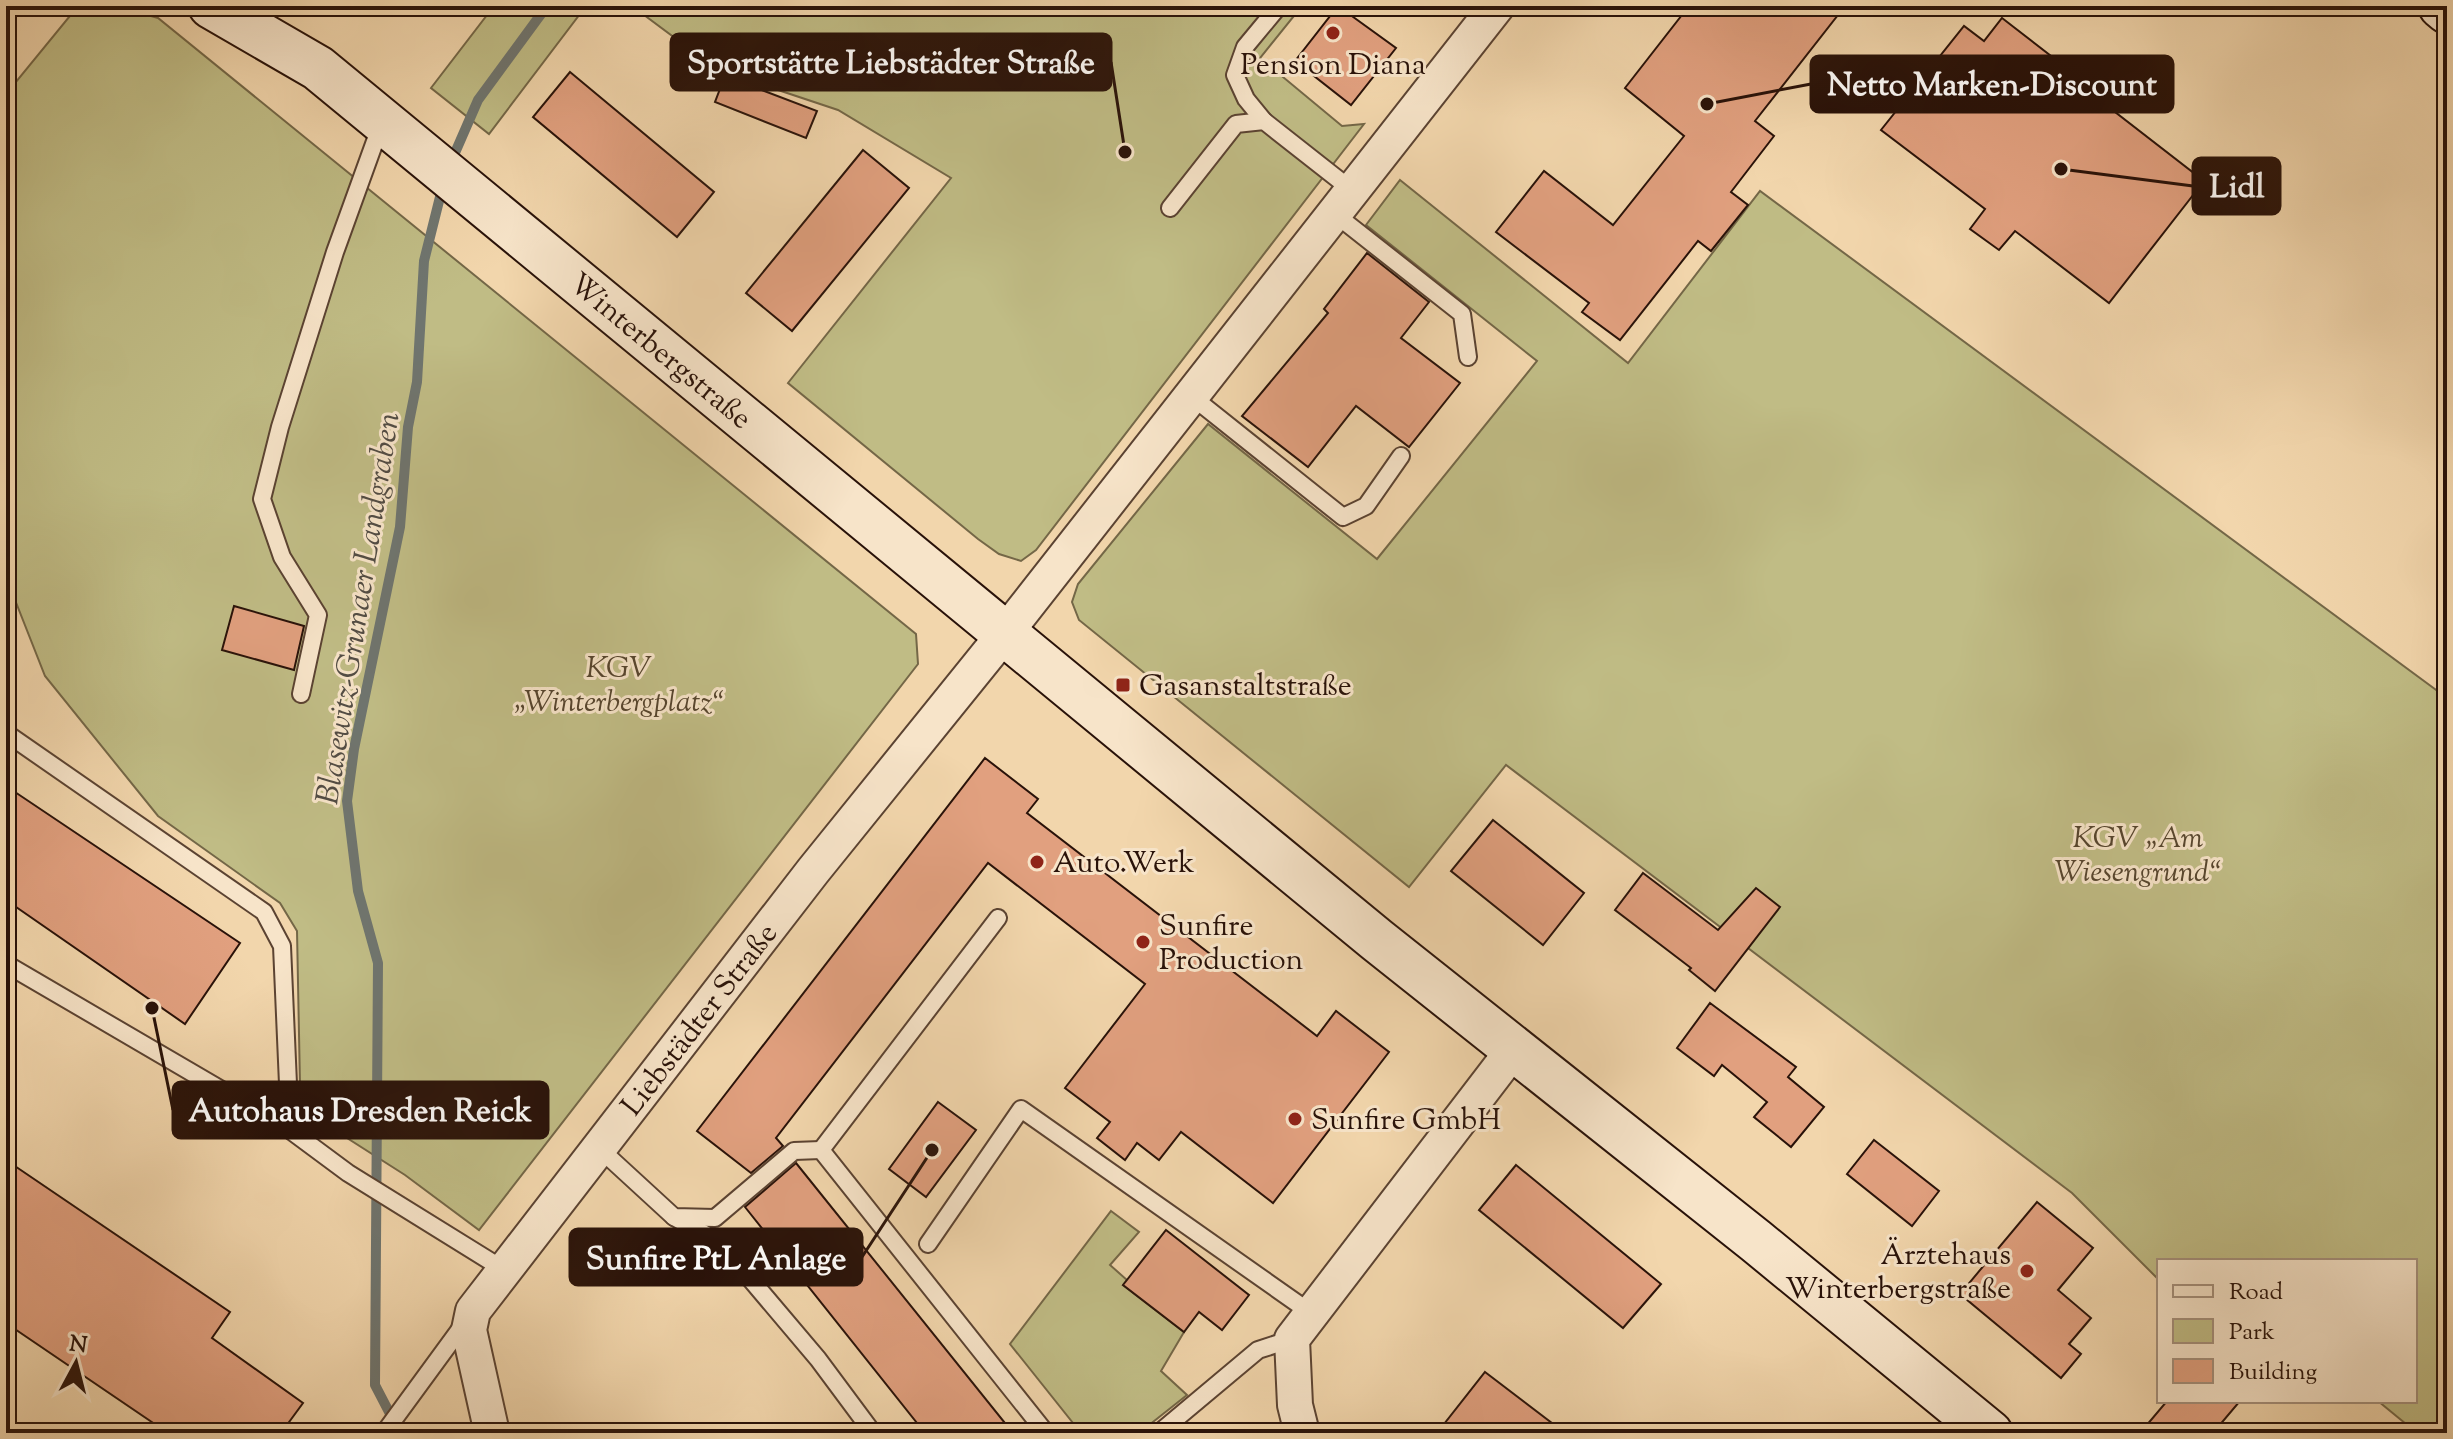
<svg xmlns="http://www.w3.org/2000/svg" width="2453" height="1439" font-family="'Sorts Mill Goudy',serif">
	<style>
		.green { fill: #c0bc85; stroke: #746747; stroke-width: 2 }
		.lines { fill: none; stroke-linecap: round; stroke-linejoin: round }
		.stream { stroke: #6f756f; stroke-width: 10 }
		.building { fill: #e1a07f; stroke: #291209; stroke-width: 2 }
		.lane-casing { stroke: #5b4332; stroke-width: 20 }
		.street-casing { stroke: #5b4332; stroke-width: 38 }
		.secondary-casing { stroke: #291209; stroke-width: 48 }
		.lane { stroke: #f7e4c9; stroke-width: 16 }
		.street { stroke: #f7e4c9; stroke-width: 34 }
		.secondary { stroke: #f7e4c9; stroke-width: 44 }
		.poi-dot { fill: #8f2418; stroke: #f7e4c9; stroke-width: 3 }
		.labels { text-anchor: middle; stroke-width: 6; stroke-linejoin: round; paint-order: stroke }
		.poi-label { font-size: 30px; fill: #291209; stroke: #f7e4c9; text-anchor: start }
		.street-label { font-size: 30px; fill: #291209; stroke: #f7e4c9 }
		.park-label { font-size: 30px; font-style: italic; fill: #56452e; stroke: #f7e4c9 }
		.water-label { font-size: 32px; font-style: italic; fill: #524c44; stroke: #f7e4c9 }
		.leader { fill: none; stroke: #291209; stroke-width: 3 }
		.callout-dot { fill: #291209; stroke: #f7e4c9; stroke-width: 3 }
		.callout { fill: #291209; stroke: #291209; stroke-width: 3 }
		.callout-label { font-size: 32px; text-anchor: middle; font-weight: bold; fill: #fff }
	</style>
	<rect width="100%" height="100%" fill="#f2d6ac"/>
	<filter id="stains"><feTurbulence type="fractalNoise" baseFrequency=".0025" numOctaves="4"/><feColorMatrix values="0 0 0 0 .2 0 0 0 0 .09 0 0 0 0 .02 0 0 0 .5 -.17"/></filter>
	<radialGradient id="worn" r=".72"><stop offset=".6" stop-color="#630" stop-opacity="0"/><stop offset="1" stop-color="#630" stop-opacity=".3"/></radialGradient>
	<g class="green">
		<polygon points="78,6 116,6 158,18 916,634 918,664 479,1230 405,1175 322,1122 300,1085 297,931 280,903 158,816 45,676 6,577 6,94"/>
		<polygon points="494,6 586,6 489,134 431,88"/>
		<polygon points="632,6 1302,6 1260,58 1342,126 1364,124 1036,550 1021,561 999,554 978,539 788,383 951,178 838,110 718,70"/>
		<polygon points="1400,180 1628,363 1760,191 2447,698 2447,1433 2417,1433 2378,1401 2415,1401 2415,1261 2159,1261 2159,1280 2072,1193 1506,765 1409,887 1079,620 1072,602 1078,584 1208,424 1377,559 1537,361 1366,225"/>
		<polygon points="1111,1211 1139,1232 1110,1265 1127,1280 1123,1285 1184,1332 1161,1371 1187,1395 1139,1433 1081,1433 1010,1344"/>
	</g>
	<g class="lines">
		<g class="stream">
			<polyline points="451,162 478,100 547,6"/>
			<polyline points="400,1433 375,1385 378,963 358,891 347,801 354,749 400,527 408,427 417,382 424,261 443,185"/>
		</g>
	</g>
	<g class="building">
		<polygon points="1338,6 1396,48 1351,105 1295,61"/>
		<polygon points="1689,6 1845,6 1755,121 1774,136 1731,192 1748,205 1711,251 1698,241 1620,340 1582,312 1589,303 1496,232 1544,171 1613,225 1684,136 1625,88"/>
		<polygon points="2002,18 2051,56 2048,60 2204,181 2109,303 2015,231 1999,250 1970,229 1985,209 1881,130 1964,26 1984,41"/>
		<polygon points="570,72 714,192 677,237 533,117"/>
		<polygon points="725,76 817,111 806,138 715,102"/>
		<polygon points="863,150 909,188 792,331 746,293"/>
		<polygon points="1367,253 1429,302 1401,338 1460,383 1409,447 1356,406 1308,467 1242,416 1328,313 1324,309"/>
		<polygon points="234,606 304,626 294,670 222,650"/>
		<polygon points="985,758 1038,799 1027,813 1317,1036 1336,1011 1389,1052 1273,1203 1181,1132 1159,1160 1137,1143 1125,1160 1097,1138 1110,1122 1065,1088 1145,984 988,863 776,1138 783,1146 751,1173 697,1131"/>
		<polygon points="6,786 240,943 185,1024 6,900"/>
		<polygon points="1493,820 1584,893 1543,945 1451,871"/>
		<polygon points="1643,873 1718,930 1756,888 1780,907 1715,991 1689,970 1691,968 1615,910"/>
		<polygon points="1710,1003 1796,1067 1788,1077 1824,1107 1791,1147 1754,1117 1767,1102 1722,1065 1714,1076 1677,1048"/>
		<polygon points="938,1102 976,1130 926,1197 889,1169"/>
		<polygon points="1874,1140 1939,1191 1912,1226 1847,1174"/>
		<polygon points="6,1160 230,1312 212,1338 303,1403 281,1433 168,1433 6,1323"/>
		<polygon points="796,1163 1013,1433 925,1433 745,1207"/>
		<polygon points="1516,1165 1661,1284 1623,1328 1479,1210"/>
		<polygon points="2037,1202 2093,1248 2058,1290 2091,1318 2069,1344 2081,1354 2061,1378 1960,1294"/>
		<polygon points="1166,1230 1249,1295 1222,1330 1199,1312 1184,1332 1123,1285"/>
		<polygon points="1485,1372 1565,1433 1437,1433"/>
		<polygon points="2167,1401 2240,1401 2213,1433 2140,1433"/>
	</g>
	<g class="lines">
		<g class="lane-casing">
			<g id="lane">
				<polyline points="6,12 11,6"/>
				<polyline points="1264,121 1246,99 1235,75 1245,47 1279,6"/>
				<polyline points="1170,208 1236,124 1264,121 1353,191"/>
				<polyline points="1335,214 1462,314 1468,357"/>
				<polyline points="1190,395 1343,517 1366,506 1401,456"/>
				<polyline points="301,694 318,615 282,557 262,499 280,427 335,252 382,122"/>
				<polyline points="6,733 264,912 282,946 290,1130"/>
				<polyline points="998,918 821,1150 1046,1433"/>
				<polyline points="6,964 290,1130 348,1173 506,1271"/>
				<polyline points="600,1149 674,1217 715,1218 794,1151 821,1150"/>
				<polyline points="674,1217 719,1242 818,1359 873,1433"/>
				<polyline points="928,1244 1021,1109 1311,1313"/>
				<polyline points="384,1433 466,1321"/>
				<polyline points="1159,1433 1258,1350 1292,1339"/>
			</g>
		</g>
		<g class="street-casing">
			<g id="street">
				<path id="s1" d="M 492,1433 L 469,1330 L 473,1311 L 813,871 L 1006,632 L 1497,6"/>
				<polyline points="1302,1433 1295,1405 1292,1339 1514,1049"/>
			</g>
		</g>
		<g class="secondary-casing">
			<g id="secondary">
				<path id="s2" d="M 211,6 L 318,68 L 1377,940 L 1756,1241 L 1990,1433"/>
				<polyline points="2441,6 2447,11"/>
			</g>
		</g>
		<use href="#lane" class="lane"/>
		<use href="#street" class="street"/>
		<use href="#secondary" class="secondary"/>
	</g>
	<g class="poi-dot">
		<circle cx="1333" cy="33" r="8"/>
		<rect x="1115" y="677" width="16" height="16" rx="4"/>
		<circle cx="1037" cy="862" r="8"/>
		<circle cx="1143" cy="942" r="8"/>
		<circle cx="1295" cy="1119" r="8"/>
		<circle cx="2027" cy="1271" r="8"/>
	</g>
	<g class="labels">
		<g class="poi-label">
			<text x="1333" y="74" text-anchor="middle">Pension Diana</text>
			<text x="1139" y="695">Gasanstaltstraße</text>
			<text x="1053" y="872">Auto.Werk</text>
			<text x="1159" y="935">Sunfire<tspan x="1159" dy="34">Production</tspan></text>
			<text x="1311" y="1129">Sunfire GmbH</text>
			<text x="2011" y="1264" text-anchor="end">Ärztehaus<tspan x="2011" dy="34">Winterbergstraße</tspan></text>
		</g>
		<g class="street-label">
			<text dy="10" stroke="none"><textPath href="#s2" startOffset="568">Winterbergstraße</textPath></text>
			<text dy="10" stroke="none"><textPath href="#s1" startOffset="494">Liebstädter Straße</textPath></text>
		</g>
		<g class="park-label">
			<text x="619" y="677">KGV<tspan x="619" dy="34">„Winterbergplatz“</tspan></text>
			<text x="2138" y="847">KGV „Am<tspan x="2138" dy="34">Wiesengrund“</tspan></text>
		</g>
		<g class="water-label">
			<text transform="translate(357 608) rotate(-81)" y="11">Blasewitz‐Grunaer Landgraben</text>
		</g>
	</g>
	<path class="leader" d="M1125 152L1111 62M1707 104L1811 84M2061 169L2193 186M152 1008L173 1110M932 1150L862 1257"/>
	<g class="callout-dot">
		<circle cx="1125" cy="152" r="8"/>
		<circle cx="1707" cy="104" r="8"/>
		<circle cx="2061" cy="169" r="8"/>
		<circle cx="152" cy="1008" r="8"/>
		<circle cx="932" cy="1150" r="8"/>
	</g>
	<g class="callout">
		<rect x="671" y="34" width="440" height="56" rx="8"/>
		<rect x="1811" y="56" width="362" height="56" rx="8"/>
		<rect x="2193" y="158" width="87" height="56" rx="8"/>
		<rect x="173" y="1082" width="375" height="56" rx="8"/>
		<rect x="570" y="1229" width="292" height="56" rx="8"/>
	</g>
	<g class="callout-label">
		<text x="891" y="73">Sportstätte Liebstädter Straße</text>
		<text x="1992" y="95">Netto Marken-Discount</text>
		<text x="2237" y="197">Lidl</text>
		<text x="360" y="1121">Autohaus Dresden Reick</text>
		<text x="716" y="1269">Sunfire PtL Anlage</text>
	</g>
	<rect width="2453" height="1439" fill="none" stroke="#f2d6ac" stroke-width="32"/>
	<rect x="8" y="8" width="2437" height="1423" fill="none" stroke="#291209" stroke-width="4"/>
	<rect x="16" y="16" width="2421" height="1407" fill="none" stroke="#291209" stroke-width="2"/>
	<rect x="2157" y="1259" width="260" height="144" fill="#f7e4c9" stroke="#a5907c" stroke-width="2"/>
	<rect x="2173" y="1285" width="40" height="12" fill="#f7e4c9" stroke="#a5907c" stroke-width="2"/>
	<text x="2229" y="1299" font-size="24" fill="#291209">Road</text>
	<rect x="2173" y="1319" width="40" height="24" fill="#c0bc85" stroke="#a5907c" stroke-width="2"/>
	<text x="2229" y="1339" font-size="24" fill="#291209">Park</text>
	<rect x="2173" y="1359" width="40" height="24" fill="#e1a07f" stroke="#a5907c" stroke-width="2"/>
	<text x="2229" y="1379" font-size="24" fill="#291209">Building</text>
	<g transform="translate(76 1363) rotate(7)" stroke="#f7e4c9" stroke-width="6" paint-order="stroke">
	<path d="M0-6L14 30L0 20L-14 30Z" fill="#291209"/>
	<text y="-12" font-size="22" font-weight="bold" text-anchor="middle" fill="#291209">N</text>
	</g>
	<rect width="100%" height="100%" filter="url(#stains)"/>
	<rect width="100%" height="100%" fill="url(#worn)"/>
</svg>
